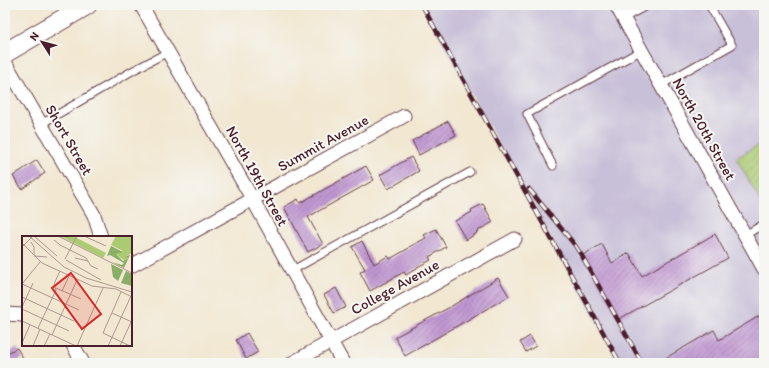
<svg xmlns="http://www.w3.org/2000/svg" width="769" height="368" font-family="Itim,sans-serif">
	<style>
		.industrial { fill: #c8bfd8 }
		.garden { fill: url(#garden-furrows); stroke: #7a754f }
		.building { fill: url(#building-hatch) }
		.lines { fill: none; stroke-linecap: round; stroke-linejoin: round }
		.service-casing { stroke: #633d44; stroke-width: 9 }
		.minor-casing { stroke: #633d44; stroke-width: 15 }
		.secondary-casing { stroke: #633d44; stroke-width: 21 }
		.service { stroke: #fff; stroke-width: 7 }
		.minor { stroke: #fff; stroke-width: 13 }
		.secondary { stroke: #fff; stroke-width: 19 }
		.rail-casing { stroke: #4a1f2b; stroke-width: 4.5 }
		.rail { stroke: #f6f6f2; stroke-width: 3; stroke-dasharray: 9; stroke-linecap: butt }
		.labels { text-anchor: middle; stroke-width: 4; stroke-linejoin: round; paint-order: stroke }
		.street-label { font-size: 15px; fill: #4a1f2b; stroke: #f6f6f2 }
		.inset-road { fill: none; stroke: #af978f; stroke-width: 1 }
		.view { fill: #d62828; fill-opacity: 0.15; stroke: #d62828; stroke-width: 2 }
		.inset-edge { fill: none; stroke: #4a1f2b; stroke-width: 2 }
	</style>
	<defs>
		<pattern id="garden-furrows" width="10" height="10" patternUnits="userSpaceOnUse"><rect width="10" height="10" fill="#abcb73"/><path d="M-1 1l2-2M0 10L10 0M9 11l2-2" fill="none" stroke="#95ae64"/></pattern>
		<pattern id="building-hatch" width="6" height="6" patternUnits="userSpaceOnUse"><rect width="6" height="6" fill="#c097d1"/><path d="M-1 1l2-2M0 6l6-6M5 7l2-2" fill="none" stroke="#9e7baa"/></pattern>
	</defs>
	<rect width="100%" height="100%" fill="#f6f6f2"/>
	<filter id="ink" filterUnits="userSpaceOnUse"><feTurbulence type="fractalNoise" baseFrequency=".025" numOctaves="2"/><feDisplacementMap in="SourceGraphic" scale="8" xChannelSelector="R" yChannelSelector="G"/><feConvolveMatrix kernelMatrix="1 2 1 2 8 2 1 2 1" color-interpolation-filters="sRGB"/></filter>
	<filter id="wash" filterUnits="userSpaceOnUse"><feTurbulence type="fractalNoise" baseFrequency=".012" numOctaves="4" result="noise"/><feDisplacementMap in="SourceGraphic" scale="16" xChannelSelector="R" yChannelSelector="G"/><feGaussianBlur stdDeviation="0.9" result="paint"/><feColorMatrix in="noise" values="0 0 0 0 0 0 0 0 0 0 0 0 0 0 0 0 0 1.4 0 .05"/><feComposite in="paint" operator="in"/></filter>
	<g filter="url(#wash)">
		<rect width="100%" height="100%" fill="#f2e7d1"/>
		<polygon class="industrial" points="422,5 764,5 764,363 620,363"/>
		<polygon class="garden" points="764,142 764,207 736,158"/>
		<g id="blocks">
			<g class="building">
				<polygon points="448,121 456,135 419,155 412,141"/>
				<polygon points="411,157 419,171 388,189 380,175"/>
				<polygon points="37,160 45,173 22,189 13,176"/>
				<polygon points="366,166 374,180 308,217 323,244 308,252 284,207 298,199 300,203"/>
				<polygon points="483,204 493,222 476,232 477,233 466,240 455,221 472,212 471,210"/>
				<polygon points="436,229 446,247 429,257 431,260 417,267 417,268 406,275 404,272 370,291 360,272 365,269 352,247 362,241 374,264 388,256 390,259 409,248 409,247 426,238 424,235"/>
				<polygon points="715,234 728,258 619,319 583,255 602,244 612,263 629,253 642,276"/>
				<polygon points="498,278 509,296 405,356 395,337 450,307"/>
				<polygon points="336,288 346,307 334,313 324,295"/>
				<polygon points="761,315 764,320 764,363 657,363 714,330 719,340"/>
				<polygon points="247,333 258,352 246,359 236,340"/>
				<polygon points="530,336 536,346 526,352 520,342"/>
				<polygon points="17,348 23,358 14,363 5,363 5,354"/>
			</g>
		</g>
	</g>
	<g filter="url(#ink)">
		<use href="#blocks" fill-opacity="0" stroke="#633d44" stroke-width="1"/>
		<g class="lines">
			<g class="service-casing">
				<g id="service">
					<polyline points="621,12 633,5"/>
					<polyline points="624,18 648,5"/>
					<polyline points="661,85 732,45 709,5"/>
					<polyline points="41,124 132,71 168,52"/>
					<polyline points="553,166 527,114 642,50"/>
					<polyline points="745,235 764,224"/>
					<polyline points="291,271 470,172"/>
				</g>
			</g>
			<g class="minor-casing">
				<g id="minor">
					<polyline points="141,5 253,200 343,363"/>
					<polyline points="616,5 764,269"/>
					<polyline points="5,62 94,215 101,237"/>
					<polyline points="131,266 404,116"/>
					<polyline points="5,314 23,315"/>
					<polyline points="73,345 83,363"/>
					<polyline points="292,363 515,239"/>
				</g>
			</g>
			<g class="secondary-casing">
				<polyline id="secondary" points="5,53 87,5"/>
			</g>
			<use href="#service" class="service"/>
			<use href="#minor" class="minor"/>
			<use href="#secondary" class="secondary"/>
			<g class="rail-casing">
				<g id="rail">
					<polyline points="422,5 620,363"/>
					<polyline points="529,189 574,244 582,256 642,363"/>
				</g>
			</g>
			<use href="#rail" class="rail"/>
		</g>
	</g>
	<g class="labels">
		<g class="street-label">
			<text transform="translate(704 129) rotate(61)" y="5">North 20th Street</text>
			<text transform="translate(69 140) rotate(60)" y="5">Short Street</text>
			<text transform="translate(323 143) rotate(-29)" y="5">Summit Avenue</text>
			<text transform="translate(257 176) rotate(61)" y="5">North 19th Street</text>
			<text transform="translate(395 287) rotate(-29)" y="5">College Avenue</text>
		</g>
	</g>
	<g transform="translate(22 236)">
		<rect width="110" height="110" fill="#f2e7d1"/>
		<path d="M 38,0 L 51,0 L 84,17 L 81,22 ZM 94,0 L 110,0 L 110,17 L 104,20 L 106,22 L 103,25 L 94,18 L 101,15 L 89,9 Z" fill="#abcb73"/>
		<path d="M 89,10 L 101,16 L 94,18 L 101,25 L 106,23 L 104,20 L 108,19 L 102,32 L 90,26 L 100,29 L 102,27 L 88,19 L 85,20 ZM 89,28 L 101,34 L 96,45 L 91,41 ZM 104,35 L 110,38 L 110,50 L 99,47 Z" fill="#88af65"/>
		<path class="inset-road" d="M 7,0 L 42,31 L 64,42 L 110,56M 12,0 L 35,20M 36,0 L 110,37M 62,0 L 84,10M 32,4 L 38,9 L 64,22 L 69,30 L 76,33M 9,6 L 12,11 L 12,19M 0,7 L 20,27 L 70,50 L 94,53 L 110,61M 0,11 L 10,1M 12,20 L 25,21M 53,22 L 66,25M 43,23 L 55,0M 44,24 L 79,44M 0,48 L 57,74M 0,48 L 18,26M 34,52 L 59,63M 40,55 L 47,40M 99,56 L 81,97 L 108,110M 0,61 L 52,85M 0,71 L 11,47M 0,73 L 47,95M 90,77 L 110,86M 0,85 L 54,110M 16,92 L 34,54 L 32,48 L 38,35M 30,99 L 55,44M 0,107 L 8,89M 11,110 L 18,93M 22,110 L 28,98M 55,110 L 81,52M 86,110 L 109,60M 98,110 L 110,84"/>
		<path class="view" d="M 49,37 L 79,78 L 60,93 L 30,52 Z"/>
		<rect width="110" height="110" class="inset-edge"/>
	</g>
	<rect width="769" height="368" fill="none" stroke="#f6f6f2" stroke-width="20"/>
	<g transform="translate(42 42) rotate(306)" stroke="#f6f6f2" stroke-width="3" paint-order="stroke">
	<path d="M0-3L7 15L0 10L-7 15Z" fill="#4a1f2b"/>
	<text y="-6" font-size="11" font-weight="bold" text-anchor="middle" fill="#4a1f2b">N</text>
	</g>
</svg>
